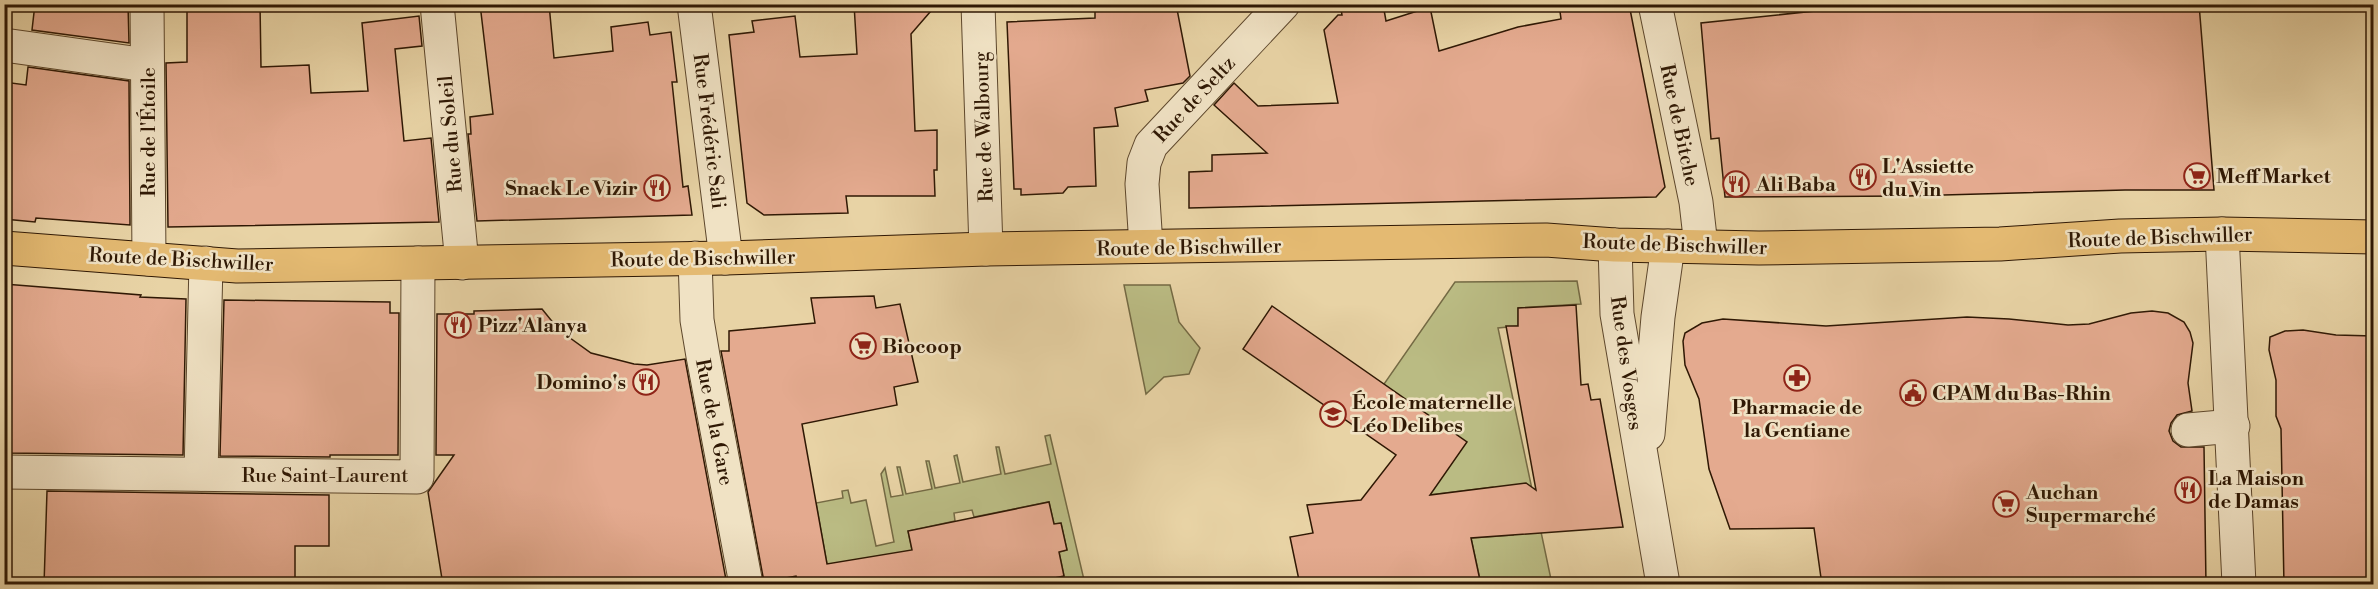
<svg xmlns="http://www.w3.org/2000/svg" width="2378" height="589" font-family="'Libre Bodoni',serif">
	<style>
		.green { fill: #babb83; stroke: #746a44; stroke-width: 1.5 }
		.building { fill: #e4aa8f; stroke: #2f1804; stroke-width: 1.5 }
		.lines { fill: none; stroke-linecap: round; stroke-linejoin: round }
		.minor-casing { stroke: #5d472c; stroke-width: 35 }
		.major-casing { stroke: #2f1804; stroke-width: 35 }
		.minor { stroke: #f0e2c4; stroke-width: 33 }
		.major { stroke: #e4ba72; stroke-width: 33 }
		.labels { text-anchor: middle; stroke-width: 5; stroke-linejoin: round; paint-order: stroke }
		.street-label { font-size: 20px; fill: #2f1804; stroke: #f0e2c4 }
		.poi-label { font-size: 20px; font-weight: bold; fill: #2f1804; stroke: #f0e2c4; text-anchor: start }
	</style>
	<rect width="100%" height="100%" fill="#e8d3a5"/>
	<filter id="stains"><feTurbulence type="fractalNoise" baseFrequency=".00333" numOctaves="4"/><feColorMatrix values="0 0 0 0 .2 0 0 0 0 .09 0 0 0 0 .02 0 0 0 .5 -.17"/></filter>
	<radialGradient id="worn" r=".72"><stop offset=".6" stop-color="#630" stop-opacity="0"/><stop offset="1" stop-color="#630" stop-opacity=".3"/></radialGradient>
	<g class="green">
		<polygon points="1577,281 1581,304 1518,308 1518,326 1498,328 1552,584 1481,584 1471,538 1513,535 1493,487 1389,500 1413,467 1384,384 1455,282"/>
		<polygon points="1124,285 1170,285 1179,322 1200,348 1189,374 1164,377 1146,394"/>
		<polygon points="1050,435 1085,584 1022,584 1064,576 1059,552 1067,550 1061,523 1054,524 1049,502 974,517 972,510 954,513 955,521 908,531 915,563 827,564 816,503 843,498 842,491 848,490 851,503 866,500 876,546 894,542 881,474 885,468 891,497 903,495 897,467 900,467 906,494 932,489 926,461 929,461 935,488 960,483 954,456 957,455 963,482 1001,474 996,447 999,447 1005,474 1051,464 1045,436"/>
	</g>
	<g class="building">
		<polygon points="35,4 128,4 129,43 32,30"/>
		<polygon points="187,4 260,4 261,67 309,65 311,93 368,91 362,23 419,16 422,46 395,49 404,141 431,138 439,222 168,227 166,63 187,62"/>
		<polygon points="480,4 549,4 554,58 613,51 611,27 648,22 650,35 671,32 677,82 672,82 683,187 688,186 692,215 477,221 468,134 471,134 470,117 493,114"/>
		<polygon points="854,4 937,4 911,34 915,131 937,130 937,170 934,170 935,196 846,196 848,213 764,215 747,203 729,35 754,32 752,21 795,16 800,57 857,54"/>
		<polygon points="1095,4 1176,4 1190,76 1183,83 1145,90 1148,101 1115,108 1118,126 1094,128 1096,186 1068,187 1063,193 1021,195 1021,189 1014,189 1007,22 1095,18"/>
		<polygon points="1340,4 1383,4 1386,21 1430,7 1439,51 1518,27 1561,19 1559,4 1629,4 1665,187 1656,197 1189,208 1189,172 1212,171 1212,155 1267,153 1214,105 1234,83 1258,106 1338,103 1324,30 1338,15 1342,15"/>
		<polygon points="1881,4 2199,4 2214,190 2125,190 1907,196 1725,197 1719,138 1711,139 1701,23"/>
		<polygon points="28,67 129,81 130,225 36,218 35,222 4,219 4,82 26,85"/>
		<polygon points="4,284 141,295 140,297 186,299 183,455 4,453"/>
		<polygon points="874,296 876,308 900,304 918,382 894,387 897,405 802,424 827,564 912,550 908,531 1049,502 1054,524 1061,523 1067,550 1059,552 1064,576 1022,585 805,585 804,579 797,580 796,576 764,582 721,351 729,351 729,331 815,323 811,298"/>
		<polygon points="224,300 390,302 390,313 399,313 398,455 330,455 330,457 220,456"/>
		<polygon points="1576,305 1581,385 1588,384 1591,400 1600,399 1623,527 1471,538 1481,585 1300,585 1290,537 1313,533 1307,505 1361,500 1396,455 1243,349 1272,306 1467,442 1430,495 1526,483 1536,490 1506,326 1518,326 1518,308"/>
		<polygon points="542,309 559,330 591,353 634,364 647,365 685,359 727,585 443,585 428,492 454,455 436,455 437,314 474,314 474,311"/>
		<polygon points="2152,311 2168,313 2184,322 2190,332 2193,343 2188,383 2192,411 2177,415 2171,423 2169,431 2173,441 2181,447 2204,447 2206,585 1822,585 1814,528 1730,529 1709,469 1699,399 1685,365 1683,341 1685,333 1702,323 1723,319 1826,326 1967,317 2009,319 2068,325 2089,324 2131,313"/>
		<polygon points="2303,330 2336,335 2373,336 2373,585 2284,585 2281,429 2276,416 2276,380 2269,350 2270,337 2285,331"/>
		<polygon points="47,491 329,495 329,546 295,546 295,585 44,585"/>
	</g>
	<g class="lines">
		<g class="minor-casing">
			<g id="minor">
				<polyline points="147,4 149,259"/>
				<polyline points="437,4 462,263"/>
				<polyline points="694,4 726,258"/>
				<polyline points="978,4 986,249"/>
				<polyline points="1655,4 1696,202 1701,246"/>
				<polyline points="4,45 147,65"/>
				<polyline points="2222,234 2239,584"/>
				<polyline points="1615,245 1617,314 1663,584"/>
				<polyline points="1146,246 1142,184 1144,163 1151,145 1283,4"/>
				<polyline points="695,258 697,320 703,356 746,584"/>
				<polyline points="2188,430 2233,426"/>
				<polyline points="1648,434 1658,317 1668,246"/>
				<polyline points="4,472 417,477 418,263"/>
				<polyline points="201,474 206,263"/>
			</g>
		</g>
		<g class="major-casing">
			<polyline id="major" points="4,248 237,266 726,258 986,249 1546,240 1615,245 1759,248 2000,244 2120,236 2222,234 2374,237"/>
		</g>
		<use href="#minor" class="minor"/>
		<use href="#major" class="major"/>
	</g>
	<defs>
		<g id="supermarket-ring" transform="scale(1.35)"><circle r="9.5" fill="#f0e2c4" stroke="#8f2418" stroke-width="1.5"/><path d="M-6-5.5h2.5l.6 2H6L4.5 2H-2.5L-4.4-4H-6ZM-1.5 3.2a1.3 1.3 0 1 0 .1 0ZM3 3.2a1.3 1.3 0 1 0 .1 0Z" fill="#8f2418"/></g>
		<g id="restaurant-ring" transform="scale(1.35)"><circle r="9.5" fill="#f0e2c4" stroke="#8f2418" stroke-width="1.5"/><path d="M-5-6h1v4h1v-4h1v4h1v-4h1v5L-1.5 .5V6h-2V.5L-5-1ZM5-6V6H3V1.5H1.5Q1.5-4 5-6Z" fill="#8f2418"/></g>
		<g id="pharmacy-ring" transform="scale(1.35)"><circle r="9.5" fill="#f0e2c4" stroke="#8f2418" stroke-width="1.5"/><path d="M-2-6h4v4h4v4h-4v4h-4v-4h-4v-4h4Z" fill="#8f2418"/></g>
		<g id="civic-ring" transform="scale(1.35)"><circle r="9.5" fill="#f0e2c4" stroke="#8f2418" stroke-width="1.5"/><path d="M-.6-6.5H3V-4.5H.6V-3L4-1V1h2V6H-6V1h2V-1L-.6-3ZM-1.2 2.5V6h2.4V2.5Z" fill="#8f2418"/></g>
		<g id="school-ring" transform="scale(1.35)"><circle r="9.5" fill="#f0e2c4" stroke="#8f2418" stroke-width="1.5"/><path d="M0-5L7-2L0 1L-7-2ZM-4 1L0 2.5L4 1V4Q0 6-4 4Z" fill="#8f2418"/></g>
	</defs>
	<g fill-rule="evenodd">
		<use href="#supermarket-ring" x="2197" y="176"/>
		<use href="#restaurant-ring" x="1863" y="177"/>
		<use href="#restaurant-ring" x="1736" y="184"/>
		<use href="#restaurant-ring" x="657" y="188"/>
		<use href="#restaurant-ring" x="458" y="325"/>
		<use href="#supermarket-ring" x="863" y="346"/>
		<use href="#pharmacy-ring" x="1797" y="378"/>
		<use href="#restaurant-ring" x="646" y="382"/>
		<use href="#civic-ring" x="1913" y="393"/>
		<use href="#school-ring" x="1333" y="414"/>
		<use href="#restaurant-ring" x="2188" y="490"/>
		<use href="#supermarket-ring" x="2006" y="504"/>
	</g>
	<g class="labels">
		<g class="street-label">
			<text transform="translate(1194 99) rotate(-47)" y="7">Rue de Seltz</text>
			<text transform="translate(1680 125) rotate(78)" y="7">Rue de Bitche</text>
			<text transform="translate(983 127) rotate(-92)" y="7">Rue de Walbourg</text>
			<text transform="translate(710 131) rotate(83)" y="7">Rue Frédéric Sali</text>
			<text transform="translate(148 132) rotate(-90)" y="7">Rue de l'Étoile</text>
			<text transform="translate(450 134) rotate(-95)" y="7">Rue du Soleil</text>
			<text transform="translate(2160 237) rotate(-2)" y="7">Route de Bischwiller</text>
			<text transform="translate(1675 244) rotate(2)" y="7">Route de Bischwiller</text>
			<text transform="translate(1189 247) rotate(-1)" y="7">Route de Bischwiller</text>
			<text transform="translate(703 258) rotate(-1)" y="7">Route de Bischwiller</text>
			<text transform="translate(181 259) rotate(3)" y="7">Route de Bischwiller</text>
			<text transform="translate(1627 363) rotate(82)" y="7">Rue des Vosges</text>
			<text transform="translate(715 422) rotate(79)" y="7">Rue de la Gare</text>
			<text x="325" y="482">Rue Saint-Laurent</text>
		</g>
		<g class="poi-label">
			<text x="1882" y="173">L'Assiette<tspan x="1882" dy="23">du Vin</tspan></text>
			<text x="2216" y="183">Meff Market</text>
			<text x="1756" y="191">Ali Baba</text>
			<text x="638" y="195" text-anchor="end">Snack Le Vizir</text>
			<text x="478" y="332">Pizz'Alanya</text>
			<text x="882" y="353">Biocoop</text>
			<text x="626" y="389" text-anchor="end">Domino's</text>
			<text x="1932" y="400">CPAM du Bas-Rhin</text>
			<text x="1352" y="409">École maternelle<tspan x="1352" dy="23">Léo Delibes</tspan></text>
			<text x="1797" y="414" text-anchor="middle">Pharmacie de<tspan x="1797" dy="23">la Gentiane</tspan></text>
			<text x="2208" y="485">La Maison<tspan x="2208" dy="23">de Damas</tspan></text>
			<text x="2026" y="499">Auchan<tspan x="2026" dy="23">Supermarché</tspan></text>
		</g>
	</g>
	<rect width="2378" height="589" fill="none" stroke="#e8d3a5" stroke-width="24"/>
	<rect x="6" y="6" width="2366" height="577" fill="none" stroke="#2f1804" stroke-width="3"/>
	<rect x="12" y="12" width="2354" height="565" fill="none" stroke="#2f1804" stroke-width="1.5"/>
	<rect width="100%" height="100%" filter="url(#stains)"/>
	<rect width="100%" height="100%" fill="url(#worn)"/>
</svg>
